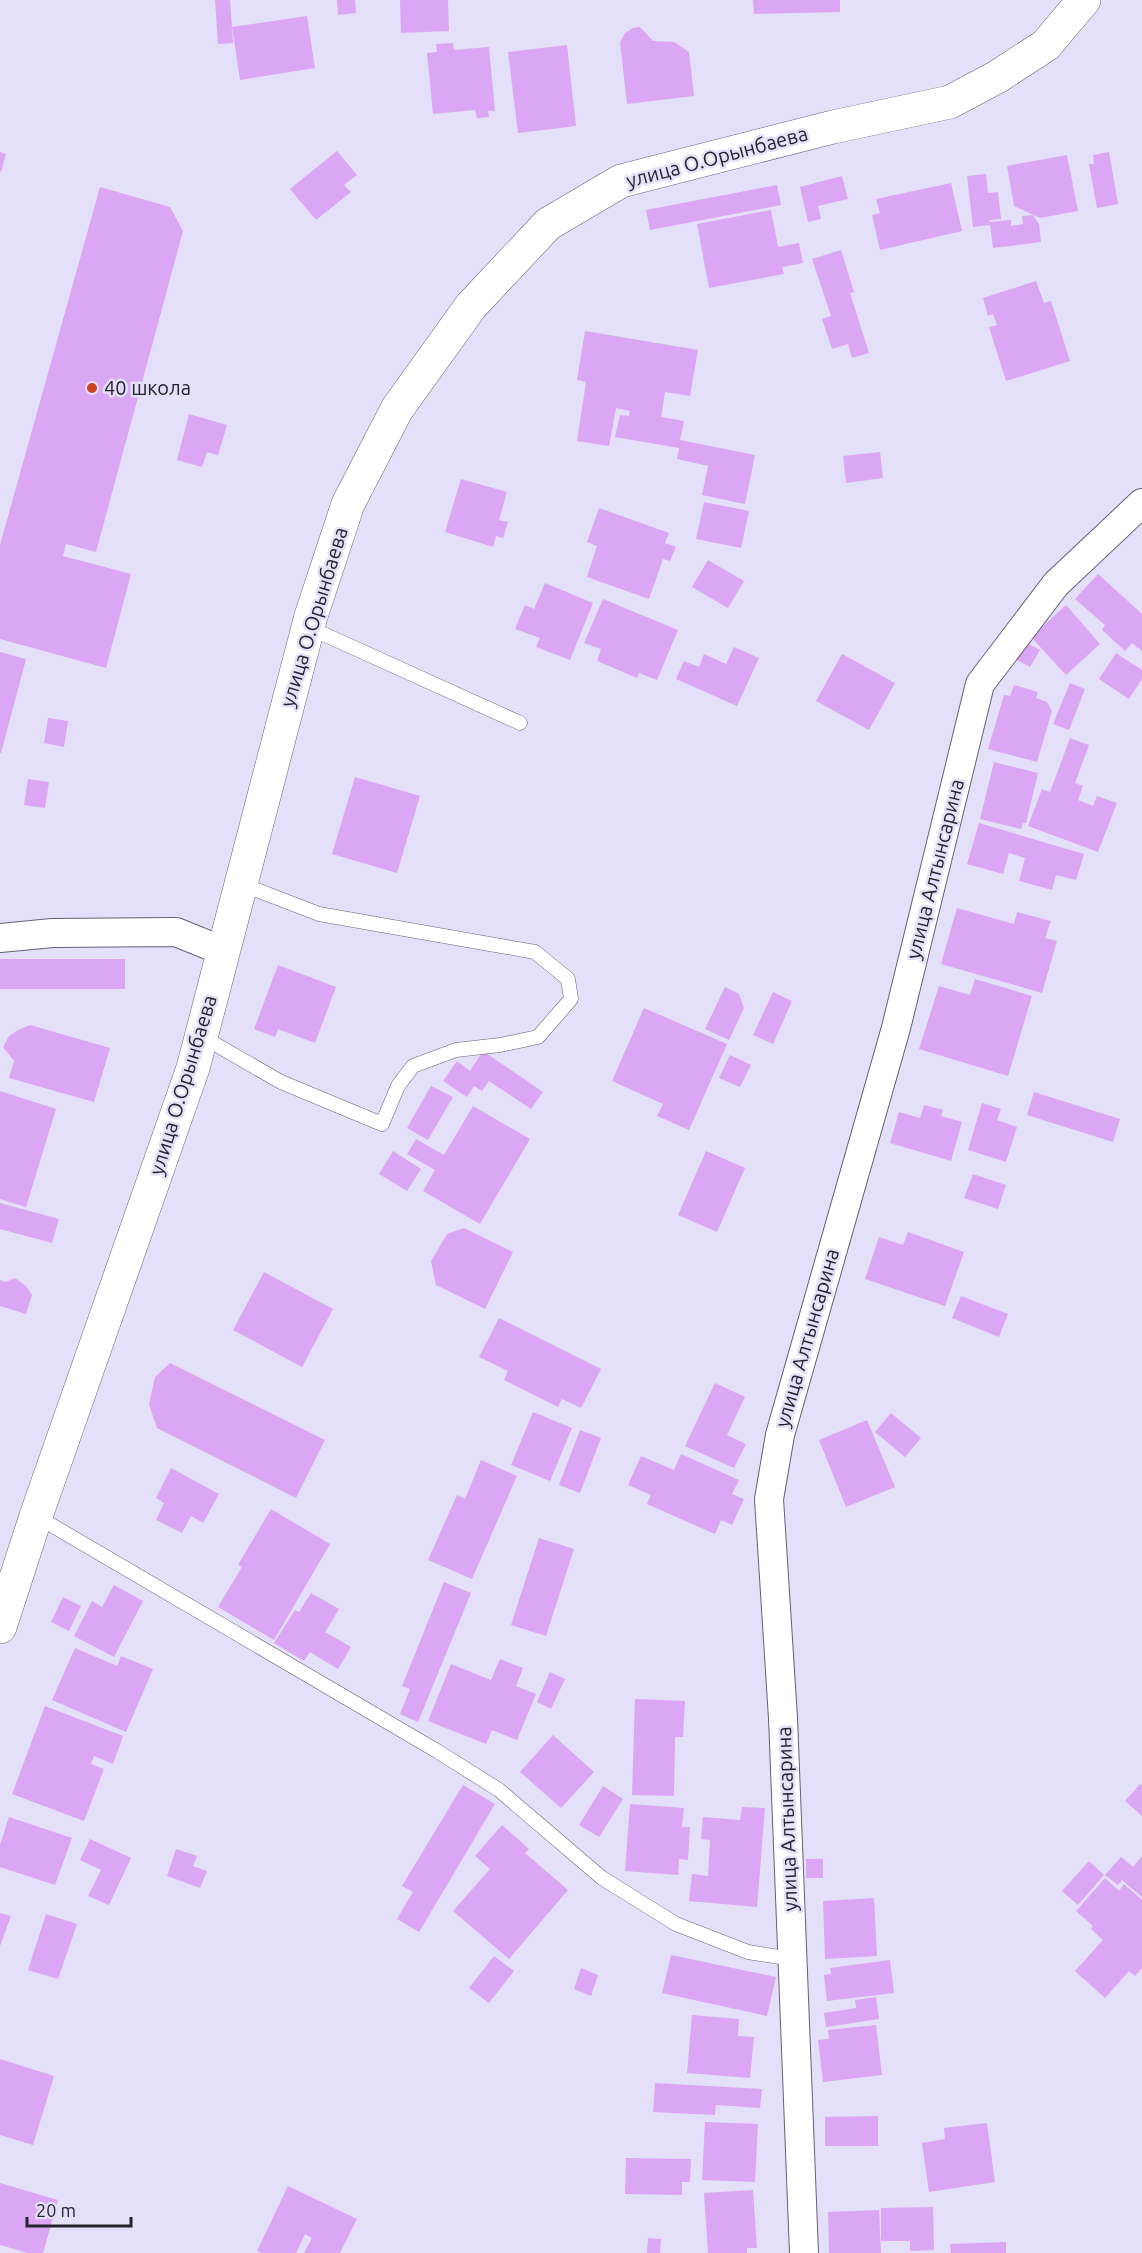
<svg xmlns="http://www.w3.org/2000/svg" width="1142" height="2253" font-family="Ubuntu,sans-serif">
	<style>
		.building { fill: #dba6f3 }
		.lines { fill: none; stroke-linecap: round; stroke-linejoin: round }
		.service-casing { stroke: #656076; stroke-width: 15 }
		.minor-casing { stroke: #656076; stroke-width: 30 }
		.tertiary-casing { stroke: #656076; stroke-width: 34 }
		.service { stroke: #fff; stroke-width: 14 }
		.minor { stroke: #fff; stroke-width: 28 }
		.tertiary { stroke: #fff; stroke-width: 33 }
		.poi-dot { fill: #ce4421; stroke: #e5e0f9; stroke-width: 2 }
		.labels { text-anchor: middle; stroke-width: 5; stroke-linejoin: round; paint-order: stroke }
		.street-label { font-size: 20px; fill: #25232c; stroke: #e5e0f9 }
		.poi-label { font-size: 20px; fill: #25232c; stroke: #e5e0f9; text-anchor: start }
	</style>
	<rect width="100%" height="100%" fill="#e5e0f9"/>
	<g class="building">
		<polygon points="215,0 230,0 233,43 218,44"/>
		<polygon points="337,0 355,0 356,13 338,15"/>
		<polygon points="400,0 448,0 449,31 401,33"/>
		<polygon points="753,0 840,0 840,12 754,14"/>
		<polygon points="307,16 315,68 240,80 232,27"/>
		<polygon points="640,27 653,41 674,42 689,52 694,96 627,104 620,42 625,33 633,28"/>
		<polygon points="453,43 454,50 489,47 495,111 488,111 489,117 477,118 475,110 433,114 427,53 437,52 436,44"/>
		<polygon points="567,45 576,126 518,133 508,52"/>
		<polygon points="337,151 357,175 344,185 351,192 316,220 290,189"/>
		<polygon points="0,152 6,154 1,172 0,172"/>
		<polygon points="1109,152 1118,204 1097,208 1089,164 1094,164 1093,155"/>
		<polygon points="1067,155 1078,211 1040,218 1014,206 1007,166"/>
		<polygon points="986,174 988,193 998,192 1001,219 989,220 989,222 1011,220 1011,226 1023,224 1022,216 1033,215 1039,224 1041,242 993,248 990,225 973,227 967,176"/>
		<polygon points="842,176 848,199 818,206 821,219 808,222 800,187"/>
		<polygon points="951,183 962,231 880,250 872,215 880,213 876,199"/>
		<polygon points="777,185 781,205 650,230 646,210"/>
		<polygon points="100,187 170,207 183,231 96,552 66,544 63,556 131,574 106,668 0,639 0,545"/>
		<polygon points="771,210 778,247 799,243 803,263 782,267 784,274 709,288 697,224"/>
		<polygon points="841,250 854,292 850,293 869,353 852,358 848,344 832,349 822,319 831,316 812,259"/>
		<polygon points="1036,281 1044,303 1051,301 1070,361 1006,381 989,327 997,325 993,314 988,316 983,298"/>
		<polygon points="585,331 698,350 690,396 665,392 661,417 684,421 680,440 755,455 745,504 702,495 708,466 677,459 679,448 615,437 620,415 629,416 630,411 616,408 609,446 577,441 586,382 577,380"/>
		<polygon points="189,414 227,425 218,455 207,452 202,467 177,460"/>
		<polygon points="880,452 883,478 846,483 843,456"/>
		<polygon points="461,479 507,492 499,520 508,522 503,538 496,536 493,547 445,532"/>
		<polygon points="704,502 749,511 741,548 696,539"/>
		<polygon points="599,508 669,533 665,543 676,547 670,561 663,559 649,599 587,577 597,546 587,542"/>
		<polygon points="708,560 744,581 728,608 692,587"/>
		<polygon points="1098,574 1142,614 1142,651 1132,643 1125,651 1102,630 1105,625 1075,599"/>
		<polygon points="545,583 593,603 570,660 536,647 540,638 515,629 525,605 534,609"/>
		<polygon points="603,599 678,630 657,680 639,673 637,678 597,661 601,649 584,643"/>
		<polygon points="1066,605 1100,644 1066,675 1031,637"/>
		<polygon points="1025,642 1040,650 1030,667 1015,659"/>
		<polygon points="734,647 759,658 737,706 676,679 684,661 699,667 704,654 726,664"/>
		<polygon points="0,652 26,659 1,753 0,753"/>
		<polygon points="1116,653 1142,670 1142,679 1129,699 1099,679"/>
		<polygon points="842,654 895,683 869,730 816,701"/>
		<polygon points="1070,683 1085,689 1069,730 1053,724"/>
		<polygon points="1014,685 1038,692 1036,698 1047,702 1052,711 1037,762 988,749 1004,695 1010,696"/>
		<polygon points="48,718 68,721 64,747 44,743"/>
		<polygon points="1070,738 1089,745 1075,783 1083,786 1078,800 1093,806 1097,796 1117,803 1098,852 1028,826 1042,789 1050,792"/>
		<polygon points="994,762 1038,773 1026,823 1023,823 1021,829 980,819"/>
		<polygon points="355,777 420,796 397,873 332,854"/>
		<polygon points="28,779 49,782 45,808 24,805"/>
		<polygon points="979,823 1084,854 1076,880 1056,875 1052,890 1019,881 1025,858 1009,853 1003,874 967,864"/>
		<polygon points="957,908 1014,924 1017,912 1051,921 1045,938 1057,941 1042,993 941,964"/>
		<rect x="0" y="959" width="125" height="30"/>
		<polygon points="278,965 336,987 315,1043 278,1029 275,1037 254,1029"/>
		<polygon points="975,979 1032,996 1008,1076 919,1049 939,986 970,995"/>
		<polygon points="725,987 739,994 744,1008 729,1040 705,1029"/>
		<polygon points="773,992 792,1001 773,1044 753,1035"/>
		<polygon points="644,1008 727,1044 689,1130 657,1116 663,1104 612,1081"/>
		<polygon points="30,1025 110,1048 94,1102 9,1078 14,1061 3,1047 9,1036 18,1030"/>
		<polygon points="483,1051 543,1092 531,1109 489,1081 482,1091 474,1086 467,1097 443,1081 457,1061 470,1071"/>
		<polygon points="730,1055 751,1065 740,1087 719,1078"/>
		<polygon points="431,1086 453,1097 428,1140 407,1128"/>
		<polygon points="0,1091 56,1109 26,1207 0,1199"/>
		<polygon points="1034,1092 1120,1119 1113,1142 1027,1115"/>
		<polygon points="982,1103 1001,1109 997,1120 1017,1127 1006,1162 968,1150"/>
		<polygon points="924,1105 943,1110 941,1116 962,1122 951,1161 890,1143 899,1112 920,1118"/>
		<polygon points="473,1106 530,1139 480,1224 423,1191 435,1170 407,1154 416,1139 444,1155"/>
		<polygon points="393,1151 421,1169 407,1191 379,1174"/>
		<polygon points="706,1151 745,1168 717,1232 678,1215"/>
		<polygon points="973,1174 1006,1185 998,1209 964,1198"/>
		<polygon points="0,1203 59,1219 52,1243 0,1229"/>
		<polygon points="464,1228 513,1252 485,1309 436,1285 431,1261 447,1234"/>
		<polygon points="908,1232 964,1252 945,1306 865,1279 879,1237 903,1245"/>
		<polygon points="264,1272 333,1309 302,1367 233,1330"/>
		<polygon points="15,1278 26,1286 32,1295 26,1314 0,1306 0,1280 6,1282"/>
		<polygon points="961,1296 1008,1314 999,1337 952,1318"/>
		<polygon points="499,1318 601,1369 581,1408 562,1399 558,1407 504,1380 508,1371 479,1357"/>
		<polygon points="170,1363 325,1440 296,1498 157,1428 149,1405 155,1377"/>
		<polygon points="715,1383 745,1397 727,1435 746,1444 734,1468 685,1446"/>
		<polygon points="533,1412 572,1428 550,1481 511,1465"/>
		<polygon points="891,1413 921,1438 905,1457 875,1432"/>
		<polygon points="867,1420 895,1487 846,1507 819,1440"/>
		<polygon points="580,1430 601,1438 580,1493 559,1485"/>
		<polygon points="681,1454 739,1480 732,1494 744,1499 732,1525 721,1520 715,1534 647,1504 651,1495 628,1485 641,1456 674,1470"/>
		<polygon points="481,1460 517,1476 472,1579 428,1560 457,1495 465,1499"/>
		<polygon points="171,1468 219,1494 203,1523 191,1516 182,1533 156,1520 164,1503 156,1498"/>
		<polygon points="271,1509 330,1544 274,1640 218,1607 242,1567 238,1565"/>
		<polygon points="539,1538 574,1549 546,1636 511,1625"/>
		<polygon points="444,1582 471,1593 418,1722 400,1714 410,1689 402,1686"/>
		<polygon points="114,1585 143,1601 114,1657 74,1636 92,1601 102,1607"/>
		<polygon points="311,1593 339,1609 325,1632 351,1647 338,1669 310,1652 304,1661 274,1643 295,1610 299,1612"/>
		<polygon points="63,1597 81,1606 69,1631 51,1622"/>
		<polygon points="75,1648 117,1666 121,1656 153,1669 126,1732 52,1700"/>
		<polygon points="500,1659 523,1668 516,1686 536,1694 517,1740 492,1730 486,1744 428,1721 451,1664 491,1680"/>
		<polygon points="550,1672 565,1679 551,1709 537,1702"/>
		<polygon points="635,1699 685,1701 683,1737 675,1737 674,1796 632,1795"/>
		<polygon points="45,1706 123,1736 113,1764 94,1756 91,1764 104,1769 84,1821 12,1794"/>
		<polygon points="553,1735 594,1772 561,1808 520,1772"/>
		<polygon points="1140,1784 1142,1785 1142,1816 1125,1801"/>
		<polygon points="463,1785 495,1804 419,1932 397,1919 413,1892 402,1886"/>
		<polygon points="603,1786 623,1799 599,1837 579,1825"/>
		<polygon points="630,1804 684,1808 682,1827 690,1827 688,1860 679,1859 678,1875 625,1871"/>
		<polygon points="742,1807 765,1808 757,1907 689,1901 692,1874 708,1876 710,1840 701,1839 703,1817 740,1820"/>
		<polygon points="9,1817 72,1838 55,1885 0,1867 0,1845"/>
		<polygon points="502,1825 529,1849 525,1853 568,1890 509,1959 453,1911 490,1869 475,1856"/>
		<polygon points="90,1839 131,1858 109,1905 88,1896 101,1870 80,1860"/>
		<polygon points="176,1849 197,1856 193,1866 207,1871 200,1888 167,1876"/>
		<polygon points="1142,1856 1142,1897 1122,1880 1118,1885 1105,1875 1121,1857 1133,1867"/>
		<rect x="806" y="1859" width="17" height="19"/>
		<polygon points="1089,1861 1104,1875 1078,1905 1062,1891"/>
		<polygon points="1105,1878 1119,1891 1124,1884 1142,1900 1142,1968 1135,1976 1129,1971 1105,1998 1075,1971 1103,1940 1091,1929 1093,1926 1076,1911"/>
		<polygon points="874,1898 877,1956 825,1959 823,1901"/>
		<polygon points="0,1913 11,1916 0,1946"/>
		<polygon points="46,1914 77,1924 58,1979 28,1970"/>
		<polygon points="671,1955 776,1977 767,2016 662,1993"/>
		<polygon points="494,1956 514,1971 489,2003 469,1988"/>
		<polygon points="890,1960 894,1993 827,2001 824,1975 831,1974 830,1968"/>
		<polygon points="581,1968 598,1975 591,1996 574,1989"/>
		<polygon points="876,1997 879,2019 826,2027 824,2013 856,2008 855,2000"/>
		<polygon points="692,2015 739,2019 738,2036 754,2037 750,2078 687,2073"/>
		<polygon points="876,2025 882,2075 823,2082 818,2040 829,2039 828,2030"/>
		<polygon points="0,2059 54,2076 33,2145 0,2135"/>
		<polygon points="655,2083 762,2089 760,2108 716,2105 715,2115 653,2112"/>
		<polygon points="878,2116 878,2146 825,2146 825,2117"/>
		<polygon points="705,2122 758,2124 755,2182 702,2180"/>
		<polygon points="987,2123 995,2182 929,2192 922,2143 945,2139 944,2128"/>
		<polygon points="626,2158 691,2159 690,2182 682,2182 682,2195 625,2194"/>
		<polygon points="0,2183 58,2200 43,2253 28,2253 0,2245"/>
		<polygon points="288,2186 357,2219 340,2253 304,2253 312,2238 305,2234 296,2253 262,2253 257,2251"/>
		<polygon points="753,2190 757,2248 747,2248 747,2253 708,2253 704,2193"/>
		<polygon points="933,2207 934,2250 910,2251 910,2241 881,2241 881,2208"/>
		<polygon points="879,2210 881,2253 829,2253 828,2212"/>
		<polygon points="648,2238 661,2239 660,2253 647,2253"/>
		<polygon points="1006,2242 1006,2253 951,2253 950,2244"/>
	</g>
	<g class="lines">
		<g class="service-casing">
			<g id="service">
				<polyline points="308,627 520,723"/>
				<polyline points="201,1036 281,1082 382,1124 398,1086 413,1066 456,1050 500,1045 538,1037 571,999 568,979 535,952 319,914 241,884"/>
				<polyline points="36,1516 437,1751 499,1790 602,1878 676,1924 748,1952 792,1959"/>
			</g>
		</g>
		<g class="minor-casing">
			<g id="minor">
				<polyline points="0,938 52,933 176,932 223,951"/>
				<polyline points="804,2253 783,1718 769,1499 780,1435 896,1028 980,684 1056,584 1142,503"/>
			</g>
		</g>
		<g class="tertiary-casing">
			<polyline id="tertiary" points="0,1627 36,1516 193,1068 311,616 348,504 397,409 471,306 548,224 621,181 833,127 950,102 997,77 1046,45 1084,0"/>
		</g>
		<use href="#service" class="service"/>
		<use href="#minor" class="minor"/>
		<use href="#tertiary" class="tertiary"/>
	</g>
	<circle class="poi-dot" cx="92" cy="388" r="6"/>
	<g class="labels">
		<g class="street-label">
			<text transform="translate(717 157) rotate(-15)" y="7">улица О.Орынбаева</text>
			<text transform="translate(314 617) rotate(-73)" y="7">улица О.Орынбаева</text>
			<text transform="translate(935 869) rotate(-76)" y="7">улица Алтынсарина</text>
			<text transform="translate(183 1085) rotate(-73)" y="7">улица О.Орынбаева</text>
			<text transform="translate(807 1338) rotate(-74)" y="7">улица Алтынсарина</text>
			<text transform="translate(787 1819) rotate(-92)" y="7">улица Алтынсарина</text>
		</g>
		<g class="poi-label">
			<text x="104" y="395">40 школа</text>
		</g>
	</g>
	<path d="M27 2217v9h104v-9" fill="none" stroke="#25232c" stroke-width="3"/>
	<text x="36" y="2217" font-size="18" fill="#25232c" stroke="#e5e0f9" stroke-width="4.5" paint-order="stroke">20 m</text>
</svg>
